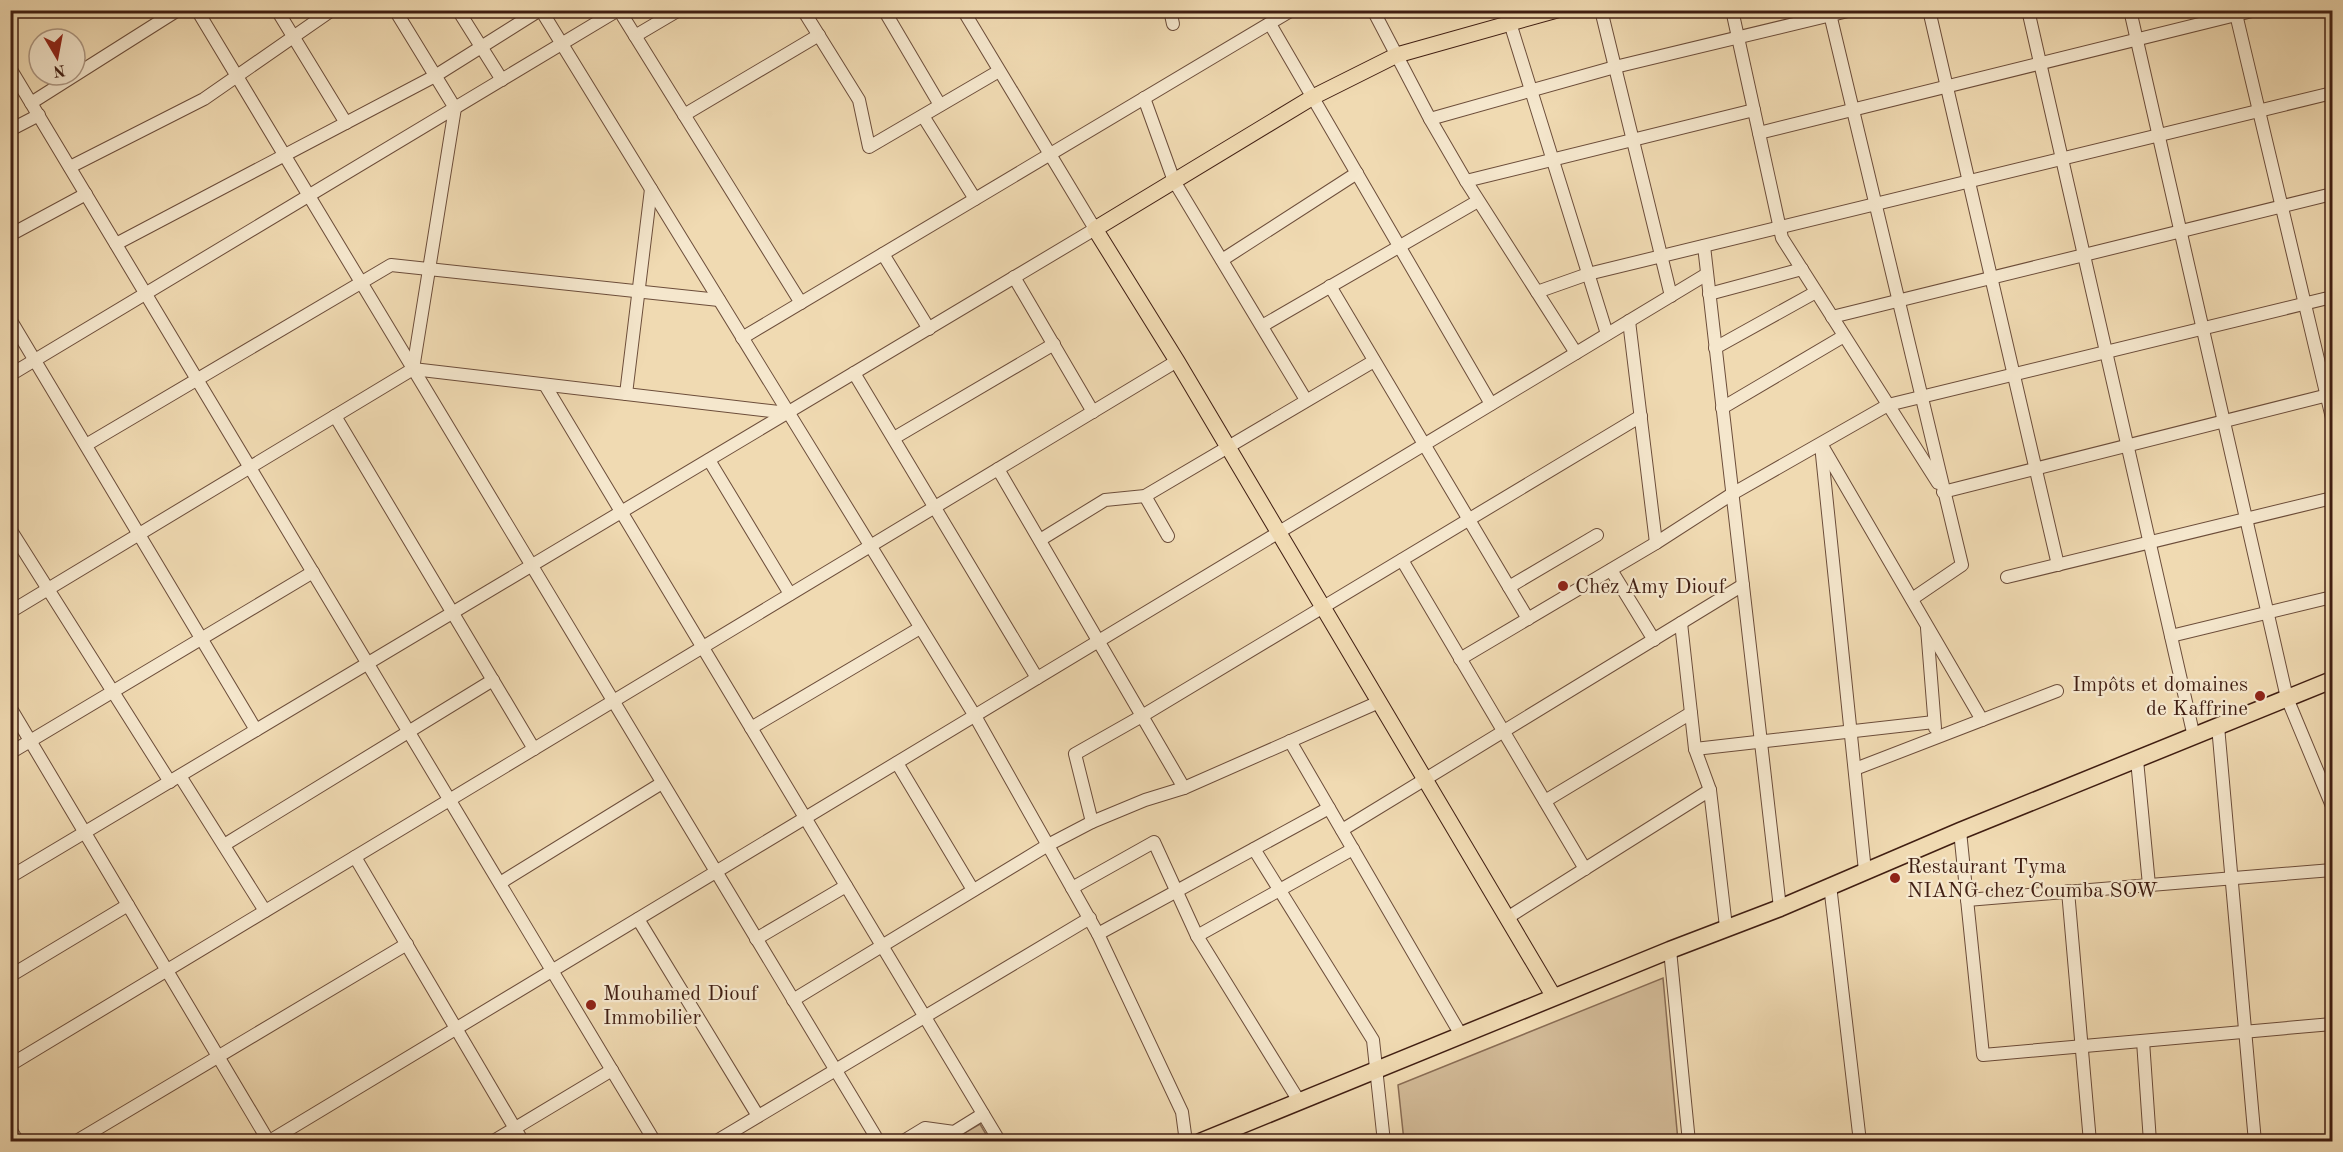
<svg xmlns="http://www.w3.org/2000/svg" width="2343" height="1152" font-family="'Old Standard TT',serif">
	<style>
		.green { fill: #d2ba97; stroke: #896c54; stroke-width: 1.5 }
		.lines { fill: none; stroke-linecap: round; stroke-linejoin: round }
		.minor-casing { stroke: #6c4d3a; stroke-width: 14 }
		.major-casing { stroke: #401e12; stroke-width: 17 }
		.highway-casing { stroke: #401e12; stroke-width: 19 }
		.minor { stroke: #f5e7cd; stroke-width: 12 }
		.major { stroke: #f0dab2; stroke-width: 15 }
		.highway { stroke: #f0dab2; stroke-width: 16 }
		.poi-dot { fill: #8f2418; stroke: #f5e7cd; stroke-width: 2 }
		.labels { text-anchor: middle; stroke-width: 4.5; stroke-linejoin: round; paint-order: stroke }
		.poi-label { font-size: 21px; fill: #401e12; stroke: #f5e7cd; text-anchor: start }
	</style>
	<rect width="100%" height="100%" fill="#f0dab2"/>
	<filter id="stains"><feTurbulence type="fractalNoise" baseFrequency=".00333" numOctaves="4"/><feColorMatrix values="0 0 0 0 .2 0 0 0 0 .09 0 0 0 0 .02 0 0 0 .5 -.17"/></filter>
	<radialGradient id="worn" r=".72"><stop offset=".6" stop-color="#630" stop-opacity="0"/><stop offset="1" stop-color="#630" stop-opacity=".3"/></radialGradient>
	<g class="green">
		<polygon points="1663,978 1678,1141 1404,1141 1398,1085"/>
		<polygon points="980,1124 990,1141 910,1142 924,1133 954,1139"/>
	</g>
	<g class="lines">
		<g class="minor-casing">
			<g id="minor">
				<polyline points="197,10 879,1142"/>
				<polyline points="277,10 346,123"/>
				<polyline points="395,10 455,108 413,369"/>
				<polyline points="458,10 502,80"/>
				<polyline points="541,10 975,716 1098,934 1182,1112 1186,1142"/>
				<polyline points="619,10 801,303"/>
				<polyline points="803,10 859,100 869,147 999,71"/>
				<polyline points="884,10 940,105"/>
				<polyline points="1170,10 1173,24"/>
				<polyline points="1373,10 1430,119 1466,181 1576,353"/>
				<polyline points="1506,10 1607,334"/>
				<polyline points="1601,10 1671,296"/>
				<polyline points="1732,10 1782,238 1938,483"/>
				<polyline points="1829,10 1962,565 1912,599"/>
				<polyline points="1929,10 2058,565"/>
				<polyline points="2028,10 2194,737"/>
				<polyline points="2130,10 2287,698 2332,806"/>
				<polyline points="2235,10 2332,418"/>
				<polyline points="10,12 12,10"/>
				<polyline points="1270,24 1491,404"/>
				<polyline points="635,36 679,10"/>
				<polyline points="10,68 655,1142"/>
				<polyline points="1144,98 1174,181 1306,400"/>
				<polyline points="31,103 178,10"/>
				<polyline points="684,115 819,35"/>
				<polyline points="923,116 975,199"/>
				<polyline points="1430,119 1615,67 1852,10"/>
				<polyline points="10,130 39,115"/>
				<polyline points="1759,133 2256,10"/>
				<polyline points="70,167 204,99 332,10"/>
				<polyline points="1466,181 1754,110"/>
				<polyline points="10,235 86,194"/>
				<polyline points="116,244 435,76 540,10"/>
				<polyline points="1704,246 1780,908"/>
				<polyline points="883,254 929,329"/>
				<polyline points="1222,260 1357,173"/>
				<polyline points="1014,277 1093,412"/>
				<polyline points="1330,286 1528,619"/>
				<polyline points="1537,292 1588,274 2332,93"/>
				<polyline points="1709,294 1802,269"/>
				<polyline points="1832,317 2332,194"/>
				<polyline points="10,319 256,730"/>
				<polyline points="1629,321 1656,543"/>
				<polyline points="1262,326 1478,201"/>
				<polyline points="742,338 1292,10"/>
				<polyline points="1715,348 1816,292"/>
				<polyline points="854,373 1037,678"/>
				<polyline points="10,375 618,10"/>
				<polyline points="545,385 1000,1142"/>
				<polyline points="626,394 651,189"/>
				<polyline points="1722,408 1844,336"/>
				<polyline points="335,416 534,749"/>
				<polyline points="894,438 1054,344"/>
				<polyline points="86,445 391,265 719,300"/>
				<polyline points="1821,445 1865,871"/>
				<polyline points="1824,449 1982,720"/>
				<polyline points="709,460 790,594"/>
				<polyline points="998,469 1184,788"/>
				<polyline points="1943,492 2332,394"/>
				<polyline points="1145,496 1168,536"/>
				<polyline points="10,529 170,782"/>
				<polyline points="1040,540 1105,500 1145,496 1374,361"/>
				<polyline points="1402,560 1585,869"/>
				<polyline points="1611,570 1654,640"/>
				<polyline points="2007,577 2332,498"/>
				<polyline points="1509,587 1597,535"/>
				<polyline points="10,612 413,369 788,413"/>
				<polyline points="1681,623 1695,749 1710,790 1726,927"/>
				<polyline points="1927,628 1935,728"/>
				<polyline points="2171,636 2332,597"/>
				<polyline points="1460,659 1656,543 1732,494 1888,405 2332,297"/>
				<polyline points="10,707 269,1142"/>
				<polyline points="2218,726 2255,1142"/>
				<polyline points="751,728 920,628"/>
				<polyline points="1290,741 1461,1035"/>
				<polyline points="1695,749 1934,722"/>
				<polyline points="10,753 313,572"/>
				<polyline points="2137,760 2149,885"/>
				<polyline points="897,763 973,890"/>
				<polyline points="1855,769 2057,691"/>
				<polyline points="180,776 265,911"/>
				<polyline points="1545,801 1691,713"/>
				<polyline points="1092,822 1075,754 1142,716 1641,416"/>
				<polyline points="1342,830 1743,585"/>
				<polyline points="1960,831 1983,1055 2332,1024"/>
				<polyline points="224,845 493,680"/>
				<polyline points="1254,849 1373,1040 1384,1142"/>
				<polyline points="355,857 523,1142"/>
				<polyline points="10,877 1095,229 963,10"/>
				<polyline points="500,883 662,783"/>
				<polyline points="1830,885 1860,1142"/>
				<polyline points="1072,888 1154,842 1197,936 1299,1101"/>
				<polyline points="2068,891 2090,1142"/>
				<polyline points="1967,900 2332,870"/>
				<polyline points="1507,918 1710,790"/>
				<polyline points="638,919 758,1116"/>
				<polyline points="1098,934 1329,808"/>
				<polyline points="1197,936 1353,849"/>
				<polyline points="756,939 846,886"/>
				<polyline points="1670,950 1689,1142"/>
				<polyline points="10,976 128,905"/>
				<polyline points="793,1000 1048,845 1092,822 1145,800 1184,788 1379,702"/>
				<polyline points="2143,1041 2150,1142"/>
				<polyline points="10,1065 1177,361"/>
				<polyline points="10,1129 18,1142"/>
				<polyline points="75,1142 407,944"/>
				<polyline points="268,1142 1707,274"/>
				<polyline points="492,1142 612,1070"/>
				<polyline points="715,1142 1090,918"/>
				<polyline points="902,1142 925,1128 954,1132 983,1114"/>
			</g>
		</g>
		<g class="major-casing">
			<polyline id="major" points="1554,997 1177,361 1095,229 1313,97 1397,55 1557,10"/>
		</g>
		<g class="highway-casing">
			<polyline id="highway" points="1200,1142 1670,950 1780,908 1960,831 2332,680"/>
		</g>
		<use href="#minor" class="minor"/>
		<use href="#major" class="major"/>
		<use href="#highway" class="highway"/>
	</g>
	<g class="poi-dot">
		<circle cx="1563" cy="586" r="6"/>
		<circle cx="2260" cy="696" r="6"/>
		<circle cx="1895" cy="878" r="6"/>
		<circle cx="591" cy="1005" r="6"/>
	</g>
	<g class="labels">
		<g class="poi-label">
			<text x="1575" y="593">Chez Amy Diouf</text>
			<text x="2248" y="691" text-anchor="end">Impôts et domaines<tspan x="2248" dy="24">de Kaffrine</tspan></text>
			<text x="1907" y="873">Restaurant Tyma<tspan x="1907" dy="24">NIANG chez Coumba SOW</tspan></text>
			<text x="603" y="1000">Mouhamed Diouf<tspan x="603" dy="24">Immobilier</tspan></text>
		</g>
	</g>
	<rect width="2343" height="1152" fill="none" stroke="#f0dab2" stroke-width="36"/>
	<rect x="12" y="12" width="2319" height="1128" fill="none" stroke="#401e12" stroke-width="3"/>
	<rect x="18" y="18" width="2307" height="1116" fill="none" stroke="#401e12" stroke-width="1.5"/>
	<g transform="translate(57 57) rotate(170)"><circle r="28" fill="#f5e7cd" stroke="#ad9782" stroke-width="1.5"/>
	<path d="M0-4.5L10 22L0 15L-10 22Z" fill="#8f2418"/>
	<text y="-9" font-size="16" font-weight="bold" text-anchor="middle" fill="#401e12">N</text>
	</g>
	<rect width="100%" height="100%" filter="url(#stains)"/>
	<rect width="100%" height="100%" fill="url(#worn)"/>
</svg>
